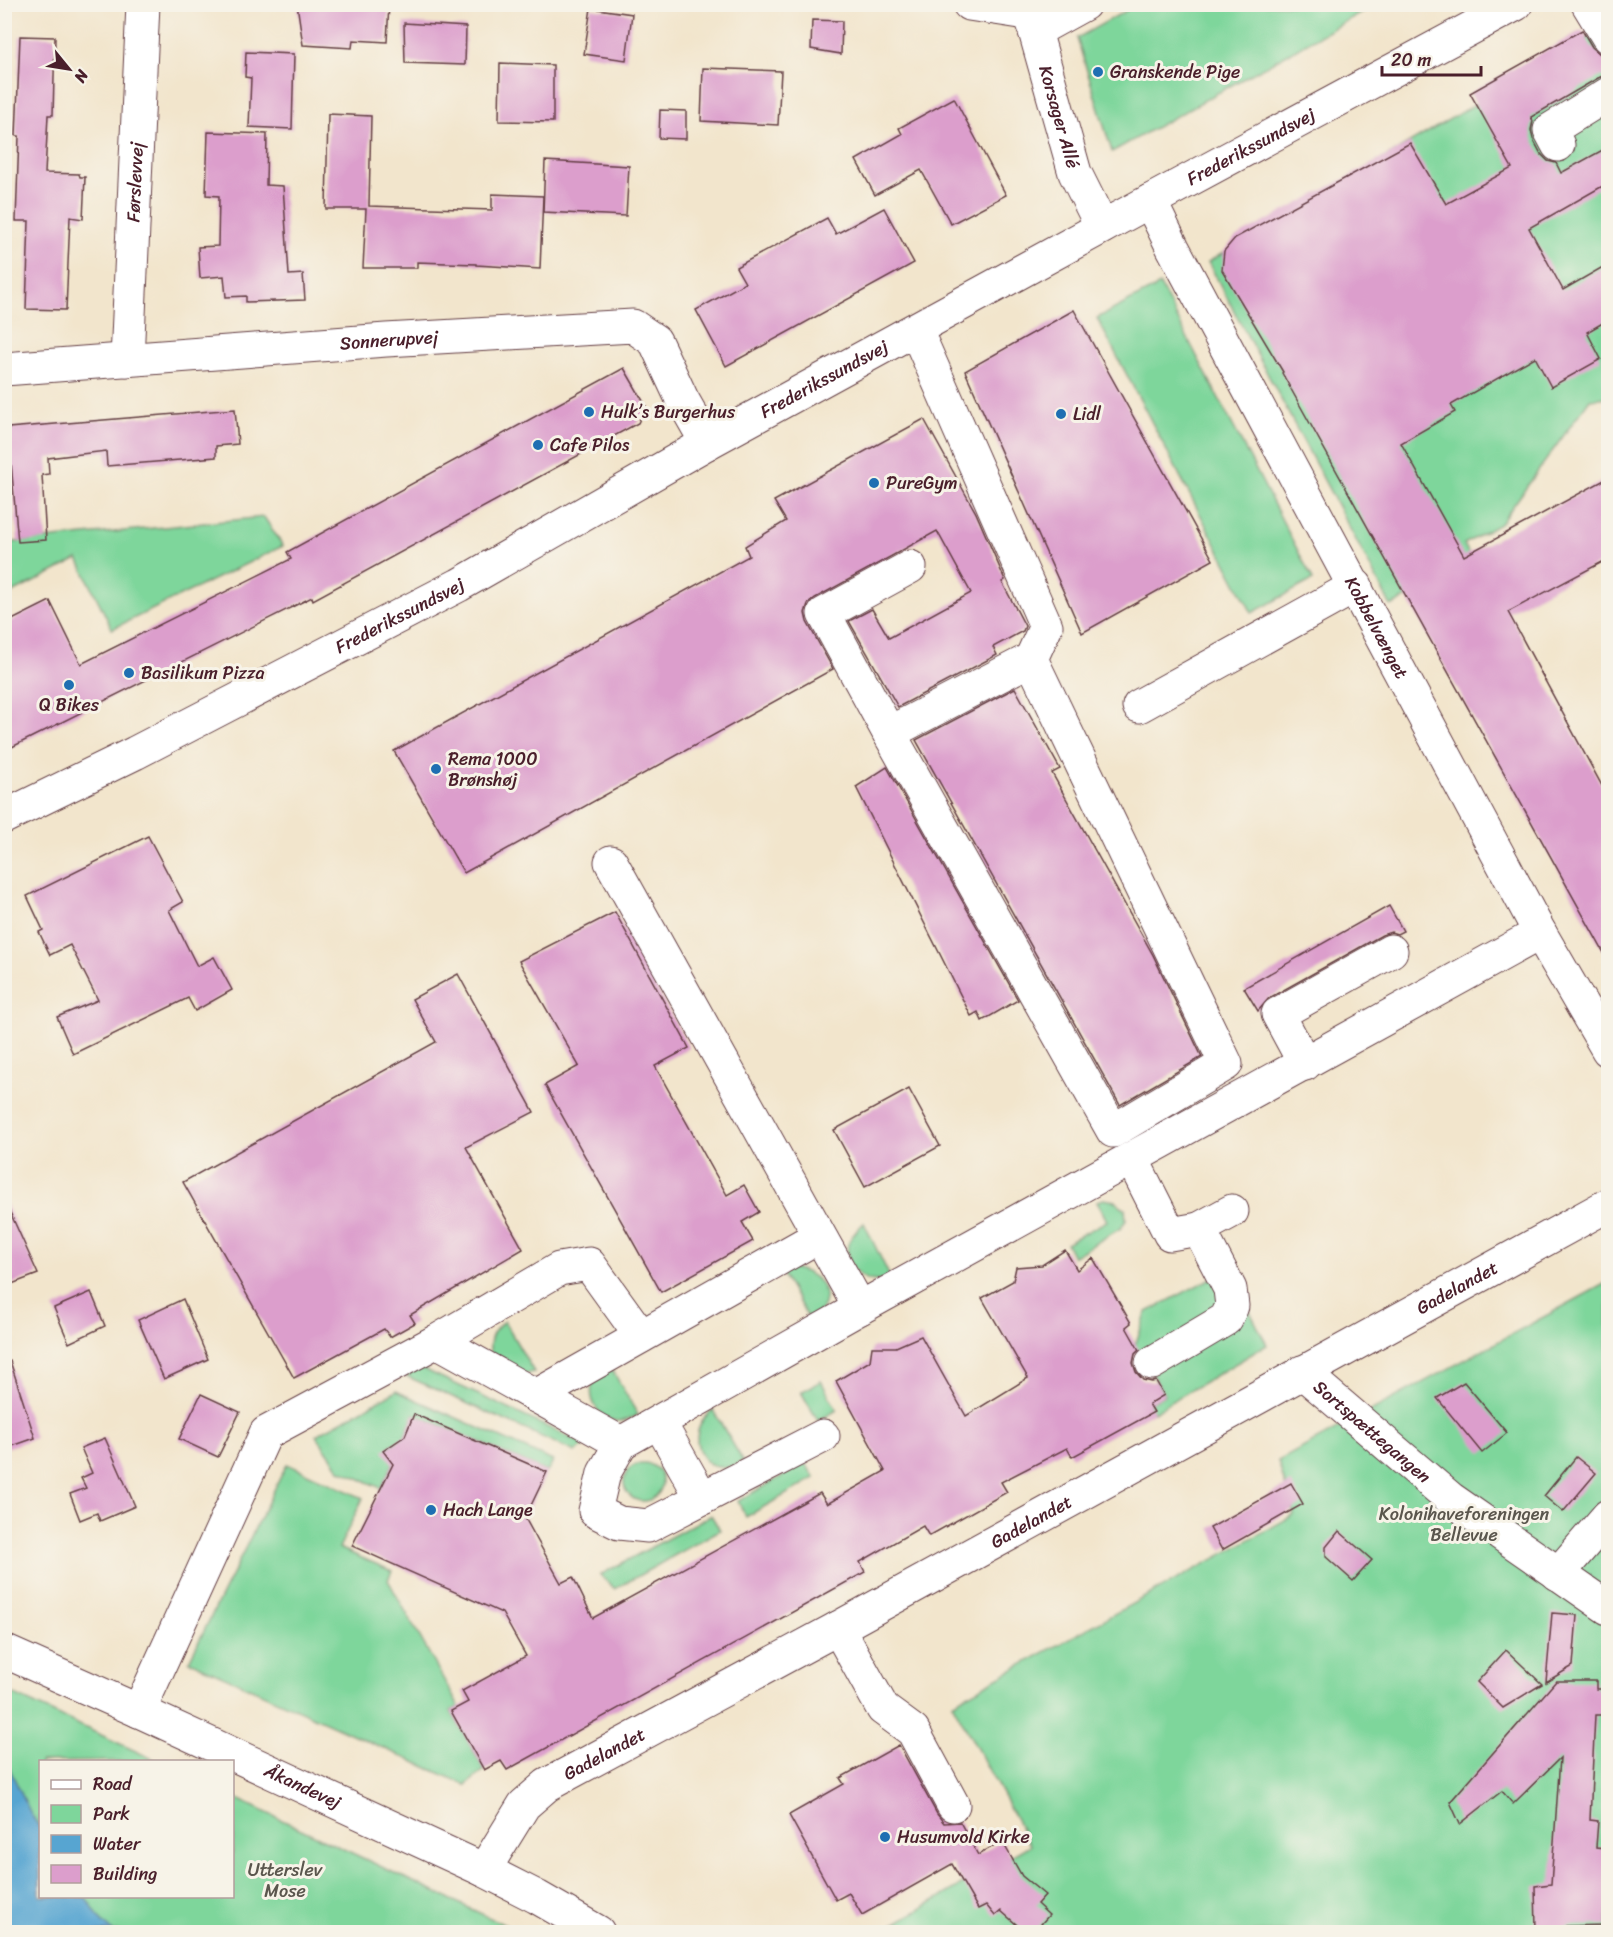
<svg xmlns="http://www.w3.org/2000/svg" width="1613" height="1937" font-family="Sriracha,sans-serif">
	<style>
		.green { fill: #7ed69b; stroke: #647a63; stroke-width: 1.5 }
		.water { fill: #57a5d1; stroke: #50627e; stroke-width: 1.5 }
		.building { fill: #dc9ecc }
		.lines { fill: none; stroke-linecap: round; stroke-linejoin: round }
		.minor-casing { stroke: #633d43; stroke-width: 35 }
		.major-casing { stroke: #633d43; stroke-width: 35 }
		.minor { stroke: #fff; stroke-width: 33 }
		.major { stroke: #fff; stroke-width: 33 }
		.poi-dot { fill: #1f6fb2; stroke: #f7f3e8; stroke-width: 2 }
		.labels { text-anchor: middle; stroke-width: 6; stroke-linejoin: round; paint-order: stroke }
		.poi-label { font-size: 18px; fill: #4a1f2b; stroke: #f7f3e8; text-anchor: start }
		.street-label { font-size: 18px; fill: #4a1f2b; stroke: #f7f3e8 }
		.park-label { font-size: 18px; fill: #5a564d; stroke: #f7f3e8 }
	</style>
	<rect width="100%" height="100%" fill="#f7f3e8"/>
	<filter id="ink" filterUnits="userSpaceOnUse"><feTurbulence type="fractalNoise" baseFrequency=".0167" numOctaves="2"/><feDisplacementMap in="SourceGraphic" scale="12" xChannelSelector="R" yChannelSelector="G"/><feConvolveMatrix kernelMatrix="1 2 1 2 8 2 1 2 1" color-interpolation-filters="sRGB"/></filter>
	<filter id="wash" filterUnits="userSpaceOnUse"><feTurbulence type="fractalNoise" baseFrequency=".008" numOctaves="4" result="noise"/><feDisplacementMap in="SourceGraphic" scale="24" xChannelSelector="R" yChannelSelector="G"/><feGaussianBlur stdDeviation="1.35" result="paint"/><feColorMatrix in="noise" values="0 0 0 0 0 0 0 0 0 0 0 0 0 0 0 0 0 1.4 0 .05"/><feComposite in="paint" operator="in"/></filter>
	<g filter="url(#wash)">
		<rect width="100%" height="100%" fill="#f2e5cc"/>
		<g class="green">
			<polygon points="1136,5 1136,4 1375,5 1112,152 1077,38"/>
			<polygon points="1606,27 1608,28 1608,397 1590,399 1500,524 1464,544 1473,562 1391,606 1208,262"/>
			<polygon points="1160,285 1313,580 1252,613 1097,318"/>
			<polygon points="264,517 283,546 112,629 78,559 5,597 5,543"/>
			<polygon points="1104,1199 1115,1201 1125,1209 1126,1220 1121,1228 1073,1257 1066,1243 1107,1221 1097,1201"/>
			<path d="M 864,1223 L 890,1277 C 886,1279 882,1281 877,1281 C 858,1282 842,1259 849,1242 C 852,1234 858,1229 864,1223 Z"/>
			<path d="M 791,1268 C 823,1273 839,1299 810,1321 L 781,1272 Z"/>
			<polygon points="1215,1276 1224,1308 1143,1360 1135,1345 1147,1312"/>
			<polygon points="1608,1282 1608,1932 881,1932 1030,1845 952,1703 1294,1515 1278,1461"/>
			<polygon points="1238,1288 1267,1345 1154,1412 1149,1404 1164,1395 1151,1372"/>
			<path d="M 504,1321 L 534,1372 L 519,1376 L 490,1353 C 489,1337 493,1331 504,1321 Z"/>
			<path d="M 610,1366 L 638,1415 C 632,1418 626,1421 620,1421 C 597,1422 582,1392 598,1375 C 601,1371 607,1369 610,1366 Z"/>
			<polygon points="419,1367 586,1445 575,1452 406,1376"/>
			<polygon points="821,1381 837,1410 818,1421 801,1392"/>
			<polygon points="396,1391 553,1461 547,1472 415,1414 400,1446 393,1444 389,1447 393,1464 381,1488 340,1470 316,1435"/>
			<path d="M 713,1410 L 743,1461 C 739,1463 735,1466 730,1467 C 696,1473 685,1428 713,1410 Z"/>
			<circle cx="643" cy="1482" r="19"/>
			<polygon points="805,1463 815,1478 746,1517 738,1501"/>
			<polygon points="287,1464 363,1498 339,1548 392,1571 388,1580 459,1707 451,1711 484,1770 466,1785 189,1661"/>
			<polygon points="711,1515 720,1530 615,1589 600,1575"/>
			<polygon points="4,1690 157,1761 40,1762 40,1896 232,1896 233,1797 520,1932 5,1932"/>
		</g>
		<polygon class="water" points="5,1759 31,1814 40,1828 40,1896 85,1897 103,1923 114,1932 5,1932"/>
		<g id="blocks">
			<g class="building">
				<polygon points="297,4 389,4 387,42 353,40 352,48 303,45"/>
				<polygon points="591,8 632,14 626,60 584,54"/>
				<polygon points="812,20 842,21 841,54 811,49"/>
				<polygon points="404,23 466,27 465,65 405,63"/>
				<polygon points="1582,30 1592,47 1600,54 1608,56 1608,74 1598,78 1531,117 1533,121 1531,130 1533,139 1541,154 1548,161 1556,163 1561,173 1608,147 1608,183 1529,228 1563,290 1608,264 1608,320 1587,332 1601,359 1551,387 1535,357 1451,405 1455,412 1401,443 1464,556 1608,478 1608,559 1508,612 1608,797 1608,960 1282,373 1283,372 1222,270 1224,251 1235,238 1410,143 1446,204 1512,168 1470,93"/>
				<polygon points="20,36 55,37 53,115 48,115 45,173 79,174 80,177 85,177 83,219 70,217 66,310 26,309 29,221 16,221 19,136 16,136"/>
				<polygon points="246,52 294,54 292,129 249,127 251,78 245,77"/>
				<polygon points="500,63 553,65 553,122 499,121"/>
				<polygon points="703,68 781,71 778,125 701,121"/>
				<polygon points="954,98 1006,195 951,224 921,170 875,195 856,160 902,134 899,128"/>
				<polygon points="660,110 686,111 686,139 659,138"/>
				<polygon points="328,114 371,116 369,206 492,210 492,194 543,196 540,269 476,265 476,264 417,262 417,268 363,268 366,209 326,209"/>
				<polygon points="208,132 267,134 266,185 283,186 289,275 303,274 305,300 246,302 246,296 226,297 224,276 200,278 198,247 218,246 219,196 206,195"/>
				<polygon points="545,161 629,166 626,216 543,212"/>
				<polygon points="884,208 914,263 726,366 696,310 745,283 736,267 827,218 836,234"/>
				<polygon points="1074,310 1213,560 1082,633 965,371"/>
				<polygon points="624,368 646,406 638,423 313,600 312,597 4,751 4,624 50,601 81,664 291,559 287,552"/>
				<polygon points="235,409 238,444 216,446 216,457 107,466 106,451 48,458 49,474 42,475 46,540 18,542 8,428"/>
				<polygon points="924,419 976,513 1005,580 1002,582 1025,626 1023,631 993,647 997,655 898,707 849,621 872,609 889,638 971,593 937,531 815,598 808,604 805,613 807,622 833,669 464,873 394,751 749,556 745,546 786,521 774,501"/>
				<polygon points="1015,688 1060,769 1052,773 1153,955 1202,1057 1120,1105 916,740"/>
				<polygon points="887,767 1018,1000 982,1021 978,1012 971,1016 856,787"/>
				<polygon points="148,836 183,902 169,910 197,966 214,957 232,990 195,1011 188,998 73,1054 57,1017 98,1000 70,945 50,955 39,932 43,930 27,896"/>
				<polygon points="1389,906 1403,931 1397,934 1391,932 1382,935 1269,998 1258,1011 1244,988"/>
				<polygon points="615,912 689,1048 655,1066 727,1195 744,1185 759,1212 742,1222 753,1241 661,1292 545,1085 579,1066 519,961"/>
				<polygon points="458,974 534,1112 466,1147 523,1249 410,1315 415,1323 390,1337 384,1329 294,1378 183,1182 436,1042 412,999"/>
				<polygon points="909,1089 940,1146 865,1187 834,1130"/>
				<polygon points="4,1199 38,1274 4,1287"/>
				<polygon points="1065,1250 1077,1270 1093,1258 1131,1323 1126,1327 1139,1350 1135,1354 1133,1363 1136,1372 1143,1380 1152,1382 1156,1381 1164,1395 1149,1404 1154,1412 1072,1457 1067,1448 1001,1482 1007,1492 929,1536 923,1526 860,1562 865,1572 507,1770 501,1761 484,1770 451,1711 468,1702 462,1691 526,1656 502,1613 352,1546 393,1464 383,1451 405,1436 414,1414 547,1472 525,1518 561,1583 573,1577 593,1618 820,1493 827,1504 885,1471 836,1381 870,1361 872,1347 896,1347 921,1336 966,1416 1028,1378 982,1298 1013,1281 1016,1267 1042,1265"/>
				<polygon points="91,1292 105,1326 69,1343 54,1308"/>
				<polygon points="183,1299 208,1359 164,1379 138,1320"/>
				<polygon points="4,1361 10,1361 35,1438 4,1449"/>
				<polygon points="1464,1382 1507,1433 1482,1453 1437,1398"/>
				<polygon points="201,1394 240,1412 218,1457 179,1439"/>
				<polygon points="105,1438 135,1506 100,1521 97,1513 80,1520 70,1494 86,1488 81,1478 92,1473 81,1448"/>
				<polygon points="1576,1457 1596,1473 1563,1512 1544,1496"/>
				<polygon points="1291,1483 1303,1504 1222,1550 1210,1528"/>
				<polygon points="1339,1531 1372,1560 1353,1581 1326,1557 1326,1547"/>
				<polygon points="1552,1613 1577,1615 1573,1666 1546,1682"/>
				<polygon points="1506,1650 1542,1684 1503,1708 1477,1682"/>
				<polygon points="1556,1681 1596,1681 1596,1689 1608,1689 1608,1715 1595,1715 1590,1820 1598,1821 1596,1847 1605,1848 1607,1925 1566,1926 1566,1930 1536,1931 1535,1886 1551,1884 1560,1758 1513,1804 1502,1791 1460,1824 1450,1802"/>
				<polygon points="899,1745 937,1814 944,1823 960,1822 978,1855 1002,1841 1022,1876 1045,1895 1037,1904 1049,1915 1034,1932 1025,1932 1001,1911 995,1916 986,1905 978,1909 952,1864 862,1915 849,1893 836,1900 789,1815 844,1784 840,1778"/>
			</g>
		</g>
	</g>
	<g filter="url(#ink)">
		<use href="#blocks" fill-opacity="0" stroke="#633d43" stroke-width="1.5"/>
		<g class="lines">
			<g class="minor-casing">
				<g id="minor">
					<polyline points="969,4 1027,13"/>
					<path id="s1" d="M 1025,4 L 1035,31 L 1075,173 L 1102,227"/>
					<polyline points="1588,4 1608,37"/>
					<polyline points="1035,31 1084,4"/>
					<polyline points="1558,145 1550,130 1608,94"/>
					<path id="s2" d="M 1150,201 L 1173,248 L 1540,933 L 1608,1050"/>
					<path id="s3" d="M 127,360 L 143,4"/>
					<path id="s4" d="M 4,369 L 386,340 L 633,326 L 655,341 L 682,399 L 707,443"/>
					<polyline points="910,567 824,614 889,733 1031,659"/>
					<polyline points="1139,706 1356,586"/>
					<polyline points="889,733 1113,1131 1226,1064 1031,659 1046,626 916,330"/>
					<polyline points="611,862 860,1308"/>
					<polyline points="1305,1064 1278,1014 1391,951"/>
					<polyline points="1132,1159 1170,1234 1199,1229 1232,1211"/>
					<polyline points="437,1341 559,1269 589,1264 641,1336"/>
					<polyline points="1152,1363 1226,1319 1232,1306 1230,1289 1199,1229"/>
					<path id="s5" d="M 1302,1372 L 1451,1499 L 1608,1608"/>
					<polyline points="536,1396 819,1236"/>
					<polyline points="659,1422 702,1498"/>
					<polyline points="621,1443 604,1473 595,1511 619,1523 648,1526 823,1436"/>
					<polyline points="1558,1574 1608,1516"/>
					<polyline points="838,1628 883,1709 913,1731 953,1805"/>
					<path id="s6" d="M 4,1651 L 139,1711 L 484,1870 L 537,1897 L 598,1932"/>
					<polyline points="139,1711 266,1433 437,1341 621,1443 860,1308 1540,933"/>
					<path id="s7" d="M 484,1870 L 524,1805 L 547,1785 L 838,1628 L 1608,1205"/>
				</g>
			</g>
			<g class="major-casing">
				<g id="major">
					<path id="s8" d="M 4,817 L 135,753 L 459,585 L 707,443 L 1150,201 L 1516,4"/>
				</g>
			</g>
			<use href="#minor" class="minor"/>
			<use href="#major" class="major"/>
		</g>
	</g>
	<g class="poi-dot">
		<circle cx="1098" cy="72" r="6"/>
		<circle cx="589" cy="412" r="6"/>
		<circle cx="1061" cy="414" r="6"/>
		<circle cx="538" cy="445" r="6"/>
		<circle cx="874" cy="483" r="6"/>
		<circle cx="129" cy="673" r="6"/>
		<circle cx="69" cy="685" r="6"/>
		<circle cx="436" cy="769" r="6"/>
		<circle cx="431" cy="1510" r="6"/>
		<circle cx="885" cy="1837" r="6"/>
	</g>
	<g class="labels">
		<g class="poi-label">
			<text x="1110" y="78">Granskende Pige</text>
			<text x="601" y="418">Hulk’s Burgerhus</text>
			<text x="1073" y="420">Lidl</text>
			<text x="550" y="451">Cafe Pilos</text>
			<text x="886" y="489">PureGym</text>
			<text x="141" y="679">Basilikum Pizza</text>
			<text x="69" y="711" text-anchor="middle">Q Bikes</text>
			<text x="448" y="765">Rema 1000<tspan x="448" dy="21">Brønshøj</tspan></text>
			<text x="443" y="1516">Hach Lange</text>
			<text x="897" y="1843">Husumvold Kirke</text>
		</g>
		<g class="street-label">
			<text dy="6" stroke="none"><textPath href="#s1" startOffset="118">Korsager Allé</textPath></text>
			<text dy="6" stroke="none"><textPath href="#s8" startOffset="1416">Frederikssundsvej</textPath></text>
			<text dy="6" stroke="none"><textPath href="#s3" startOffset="178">Førslevvej</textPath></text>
			<text dy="6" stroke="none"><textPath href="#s4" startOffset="386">Sonnerupvej</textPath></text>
			<text dy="6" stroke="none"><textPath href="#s8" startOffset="930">Frederikssundsvej</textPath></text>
			<text dy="6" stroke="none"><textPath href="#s8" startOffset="444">Frederikssundsvej</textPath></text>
			<text dy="6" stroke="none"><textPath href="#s2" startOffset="483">Kobbelvænget</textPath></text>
			<text dy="6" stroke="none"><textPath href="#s7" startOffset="1144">Gadelandet</textPath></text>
			<text dy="6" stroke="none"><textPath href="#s5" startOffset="92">Sortspættegangen</textPath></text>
			<text dy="6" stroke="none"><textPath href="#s7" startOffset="658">Gadelandet</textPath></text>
			<text dy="6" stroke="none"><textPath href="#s7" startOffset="172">Gadelandet</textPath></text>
			<text dy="6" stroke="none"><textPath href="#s6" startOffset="328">Åkandevej</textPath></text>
		</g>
		<g class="park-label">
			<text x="1464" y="1520">Kolonihaveforeningen<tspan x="1464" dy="21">Bellevue</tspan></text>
			<text x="285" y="1876">Utterslev<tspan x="285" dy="21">Mose</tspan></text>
		</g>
	</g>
	<rect width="1613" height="1937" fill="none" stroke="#f7f3e8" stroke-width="24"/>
	<rect x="39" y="1760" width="195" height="138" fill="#f7f3e8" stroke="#b29e9c" stroke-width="1.5"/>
	<rect x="51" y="1780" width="30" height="9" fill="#ffffff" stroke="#b29e9c" stroke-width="1.5"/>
	<text x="93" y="1790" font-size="18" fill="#4a1f2b">Road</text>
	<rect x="51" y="1805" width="30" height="18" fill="#7ed69b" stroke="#b29e9c" stroke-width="1.5"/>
	<text x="93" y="1820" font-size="18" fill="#4a1f2b">Park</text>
	<rect x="51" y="1835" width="30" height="18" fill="#57a5d1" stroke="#b29e9c" stroke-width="1.5"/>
	<text x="93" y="1850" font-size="18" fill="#4a1f2b">Water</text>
	<rect x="51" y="1865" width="30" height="18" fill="#dc9ecc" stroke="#b29e9c" stroke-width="1.5"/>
	<text x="93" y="1880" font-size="18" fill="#4a1f2b">Building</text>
	<g transform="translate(69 69) rotate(120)" stroke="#f7f3e8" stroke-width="4.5" paint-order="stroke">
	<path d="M0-4.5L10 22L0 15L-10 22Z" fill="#4a1f2b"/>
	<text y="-9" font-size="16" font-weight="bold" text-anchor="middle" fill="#4a1f2b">N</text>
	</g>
	<path d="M1382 66v9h99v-9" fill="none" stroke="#4a1f2b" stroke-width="3"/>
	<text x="1391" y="66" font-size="18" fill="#4a1f2b" stroke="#f7f3e8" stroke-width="4.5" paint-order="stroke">20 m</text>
</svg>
